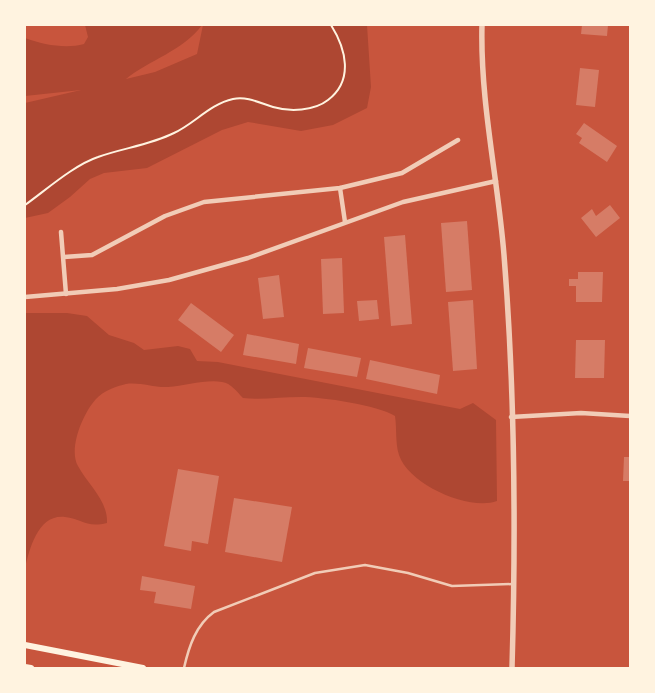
<svg xmlns="http://www.w3.org/2000/svg" width="655" height="693" font-family="Arial,sans-serif">
	<style>
		.green { fill: #ae4732 }
		.building { fill: #d67c66 }
		.lines { fill: none; stroke-linecap: round; stroke-linejoin: round }
		.path { stroke: #fff3e0; stroke-width: 2 }
		.service { stroke: #f1ccb7; stroke-width: 2.5 }
		.minor { stroke: #f1ccb7; stroke-width: 4.5 }
		.tertiary { stroke: #f1ccb7; stroke-width: 5.5 }
		.secondary { stroke: #fff3e0; stroke-width: 6 }
	</style>
	<rect width="100%" height="100%" fill="#c8553d"/>
	<g class="green">
		<path d="M 85,25 L 202,25 C 183,51 149,60 126,79 L 155,72 L 197,54 L 203,25 L 367,25 L 371,87 L 367,108 L 333,125 L 301,131 L 248,122 L 222,130 L 147,168 L 104,173 L 90,179 L 70,197 L 48,213 L 25,218 L 25,103 L 81,90 L 25,96 L 25,38 C 44,45 66,49 84,44 L 88,37 Z"/>
		<path d="M 25,313 L 67,313 L 87,316 L 109,335 L 134,343 L 144,350 L 178,346 L 190,349 L 197,361 L 218,362 L 460,409 L 473,403 L 496,420 L 497,501 C 469,511 409,485 399,455 C 395,442 397,429 395,416 C 378,405 322,397 301,397 C 281,397 262,400 243,398 C 237,392 231,383 222,382 C 206,379 185,386 168,387 C 155,388 140,382 126,384 C 117,386 103,391 96,399 C 83,413 68,449 78,466 C 88,485 108,500 107,523 C 86,528 82,519 65,517 C 38,514 30,548 25,568 Z"/>
	</g>
	<g class="building">
		<polygon points="582,25 608,25 607,36 581,34"/>
		<polygon points="580,68 599,70 595,107 576,105"/>
		<polygon points="584,123 617,146 607,162 579,143 582,138 576,134"/>
		<polygon points="610,205 620,218 596,237 581,218 592,209 596,216"/>
		<polygon points="467,221 472,290 446,292 441,223"/>
		<polygon points="405,235 412,324 391,326 384,237"/>
		<polygon points="342,258 344,313 323,314 321,259"/>
		<polygon points="578,272 603,272 602,302 576,302 576,286 569,286 569,279 578,279"/>
		<polygon points="279,275 284,317 263,319 258,278"/>
		<polygon points="377,300 379,319 359,321 357,301"/>
		<polygon points="473,300 477,369 453,371 448,302"/>
		<polygon points="191,303 234,335 221,352 178,320"/>
		<polygon points="247,334 299,344 296,364 243,355"/>
		<polygon points="576,340 605,340 604,378 575,378"/>
		<polygon points="308,348 361,358 357,377 304,368"/>
		<polygon points="370,360 440,375 437,394 366,379"/>
		<polygon points="624,457 630,457 630,481 623,481"/>
		<polygon points="178,469 219,476 208,544 192,541 191,551 164,546"/>
		<polygon points="234,498 292,507 282,562 225,552"/>
		<polygon points="142,576 195,586 191,609 154,603 156,592 140,590"/>
	</g>
	<g class="lines">
		<path class="path" d="M 25,205 C 46,190 74,165 98,157 C 123,148 150,145 174,133 C 194,124 210,104 233,99 C 247,96 260,103 273,107 C 290,112 314,111 328,100 C 354,80 346,49 331,25"/>
		<path class="service" d="M 184,668 C 189,646 196,625 214,612 L 315,573 L 365,565 L 408,573 L 452,586 L 513,584"/>
		<g class="minor">
			<polyline points="340,188 345,222"/>
			<polyline points="61,232 66,294"/>
			<polyline points="64,257 92,255 165,216 204,202 340,188 402,173 458,140"/>
			<polyline points="25,297 117,289 169,280 248,258 403,202 496,181"/>
			<polyline points="511,417 581,413 630,416"/>
		</g>
		<path class="tertiary" d="M 482,25 C 480,102 498,179 504,255 C 515,392 516,531 512,668"/>
		<g class="secondary">
			<polyline points="25,645 143,668"/>
			<polyline points="25,667 31,668"/>
		</g>
	</g>
	<rect width="655" height="693" fill="none" stroke="#fff3e0" stroke-width="52"/>
</svg>
